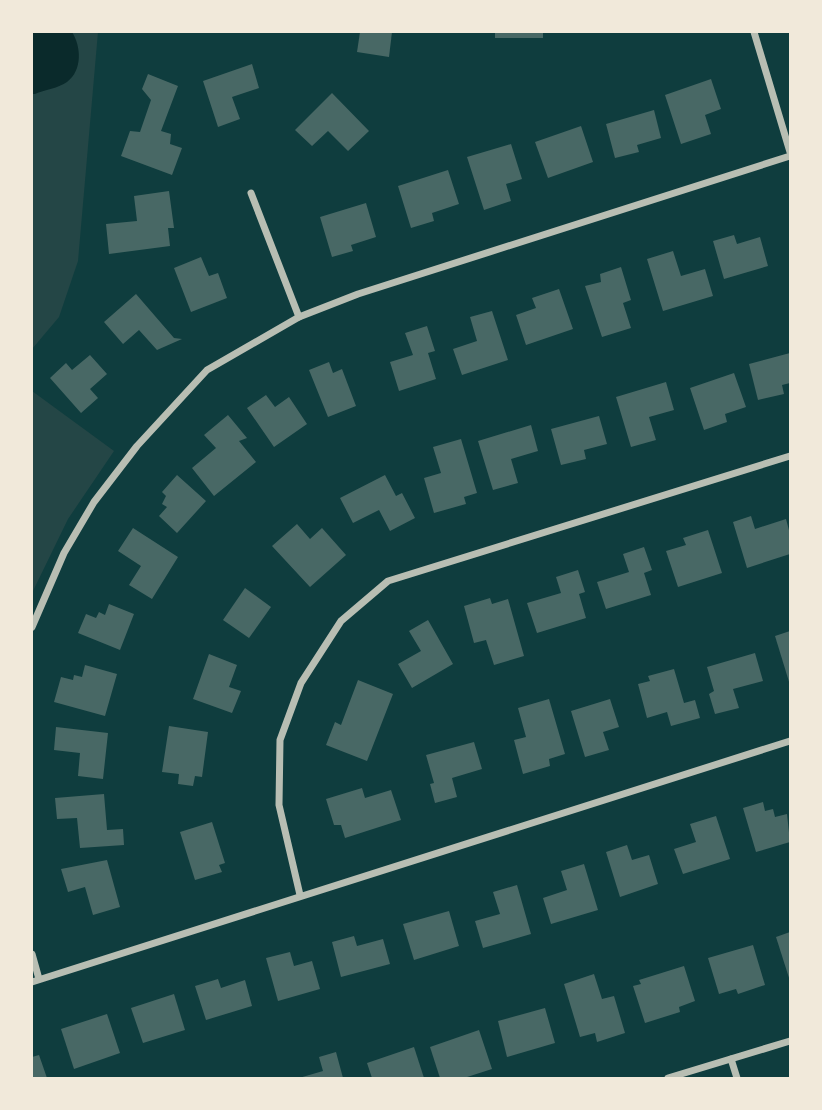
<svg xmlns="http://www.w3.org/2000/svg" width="822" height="1110" font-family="Commissioner,sans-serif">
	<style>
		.green { fill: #244646 }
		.water { fill: #0a2a2b }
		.building { fill: #486865 }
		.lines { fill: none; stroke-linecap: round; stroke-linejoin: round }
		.minor { stroke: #b8beb3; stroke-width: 7 }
	</style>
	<rect width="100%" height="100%" fill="#0f3d3e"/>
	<g class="green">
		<polygon points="32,32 98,32 78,261 59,317 32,349"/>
		<polygon points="32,391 114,451 68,519 32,593"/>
	</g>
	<path class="water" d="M 32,32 L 72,32 C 81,46 83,70 67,82 C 59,88 44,90 35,94 L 32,94 Z"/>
	<g class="building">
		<polygon points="360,32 392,32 389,57 357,52"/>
		<rect x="495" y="32" width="48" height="6"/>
		<polygon points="252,64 259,88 232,97 240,119 218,127 203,81"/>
		<polygon points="148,74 178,86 161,131 171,134 170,144 182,148 172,175 121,156 130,131 140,132 151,100 142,89"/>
		<polygon points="711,79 721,109 705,115 711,134 681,144 665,95"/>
		<polygon points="332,93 369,131 348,151 328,131 312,146 295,130"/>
		<polygon points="654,110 661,138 637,145 639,152 615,158 606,124"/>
		<polygon points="581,126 593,162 548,178 535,142"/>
		<polygon points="511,144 522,179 506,184 511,201 484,210 467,157"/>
		<polygon points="448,170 459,204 432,213 434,221 411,228 398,186"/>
		<polygon points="169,191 174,228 168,228 170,246 109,254 106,224 137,221 134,196"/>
		<polygon points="366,203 376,237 351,245 353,251 332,257 320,217"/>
		<polygon points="734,235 737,244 760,237 768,266 724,279 713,241"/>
		<polygon points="673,251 681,276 705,269 713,296 663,311 647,259"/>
		<polygon points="201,257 209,276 218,273 227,298 191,312 174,268"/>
		<polygon points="621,267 631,300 623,303 631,328 602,337 585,286 601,282 600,274"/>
		<polygon points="559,289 573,329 526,345 516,315 536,308 532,298"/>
		<polygon points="136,294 174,338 182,339 157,350 139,330 123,344 104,322"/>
		<polygon points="492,311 508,360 462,375 453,349 477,341 470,317"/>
		<polygon points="427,326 435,351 428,353 436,379 399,391 390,362 413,355 405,333"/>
		<polygon points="790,353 790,383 782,385 784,394 758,400 749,364"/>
		<polygon points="90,355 107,374 90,389 98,398 81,413 50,378 66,363 72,370"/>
		<polygon points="329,362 333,373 342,369 356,406 328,417 309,370"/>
		<polygon points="734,373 746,407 725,414 727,422 704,430 690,388"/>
		<polygon points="666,382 674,410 649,417 656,440 631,447 616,397"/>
		<polygon points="266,395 275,407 289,397 307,424 274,447 247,408"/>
		<polygon points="228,415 247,438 239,441 256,462 214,496 192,468 216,448 204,435"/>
		<polygon points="599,416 607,444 584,450 586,459 561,465 551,429"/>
		<polygon points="531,425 538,451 511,459 518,483 493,490 478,441"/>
		<polygon points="461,439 477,493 464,497 466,504 434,513 424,478 441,473 433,447"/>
		<polygon points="177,475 206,501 177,533 159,516 167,507 162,504 166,496 162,492"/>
		<polygon points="385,475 396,496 402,493 415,518 390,531 379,510 353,523 340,498"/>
		<polygon points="751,516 755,529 786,519 790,534 790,554 747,568 733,522"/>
		<polygon points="297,524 310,539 322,528 346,555 310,587 272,546"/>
		<polygon points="133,528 178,557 152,599 129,585 141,566 118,551"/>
		<polygon points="708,530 722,573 678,587 666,551 686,545 683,538"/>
		<polygon points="644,547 652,570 644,573 651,595 606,609 597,582 629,572 623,554"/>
		<polygon points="578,570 585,592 579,594 586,618 537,633 527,603 561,593 556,577"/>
		<polygon points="245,588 271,607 249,638 223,620"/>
		<polygon points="490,598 492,604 508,599 524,656 494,665 486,640 474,643 464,606"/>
		<polygon points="109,604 134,614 120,650 78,633 86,614 96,618 99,612 105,615"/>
		<polygon points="428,620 453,664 412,688 398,664 421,651 409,631"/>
		<polygon points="790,631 790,685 775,636"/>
		<polygon points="755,653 763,681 733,689 739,708 715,714 709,694 714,691 707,667"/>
		<polygon points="209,654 237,665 229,687 241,691 232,713 193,699"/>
		<polygon points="85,665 117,674 105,716 54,702 61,677 73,680 74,675 82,677"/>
		<polygon points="674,669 684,703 695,700 700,718 671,726 667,712 647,718 638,684 650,681 648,676"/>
		<polygon points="358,680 393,694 367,761 326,745 335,722 341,725"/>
		<polygon points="549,699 565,754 549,759 550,766 523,774 514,740 526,737 518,708"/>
		<polygon points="610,699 619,727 603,732 609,750 585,757 571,711"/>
		<polygon points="169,726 208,732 202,777 195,776 193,786 178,784 179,774 162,772"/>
		<polygon points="56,727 108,733 103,779 78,776 80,753 54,750"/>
		<polygon points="474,742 482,769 452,778 457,797 435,803 430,784 434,783 426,755"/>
		<polygon points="362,788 365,798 391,790 401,820 345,838 341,825 334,825 326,799"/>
		<polygon points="104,794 107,830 123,829 124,845 80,848 77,818 57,819 55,798"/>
		<polygon points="763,802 765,811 773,809 775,817 787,814 790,842 756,852 743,808"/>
		<polygon points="716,816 730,859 683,874 674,849 696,842 690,824"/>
		<polygon points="212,822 225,863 219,865 222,872 195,880 180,832"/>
		<polygon points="627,845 632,860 649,855 658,884 620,897 606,852"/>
		<polygon points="107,860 120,907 93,915 85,887 68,892 61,869"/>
		<polygon points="584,864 598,910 551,924 543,898 567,890 561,871"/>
		<polygon points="517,885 531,934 483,948 475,921 500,914 493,892"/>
		<polygon points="449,911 459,946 414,960 403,924"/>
		<polygon points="790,932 790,981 776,937"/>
		<polygon points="354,936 357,946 383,939 390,964 341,977 332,942"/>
		<polygon points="753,945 765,985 738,994 736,989 719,994 708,958"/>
		<polygon points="290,952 294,966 312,961 320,989 278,1001 266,958"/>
		<polygon points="684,966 695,1001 679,1007 680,1012 645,1023 633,986 641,984 639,980"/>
		<polygon points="594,974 602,999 614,996 625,1033 597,1042 595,1033 580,1037 564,984"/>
		<polygon points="218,979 221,988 245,980 252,1006 206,1020 195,986"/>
		<polygon points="174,994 185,1030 143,1043 131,1008"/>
		<polygon points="545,1008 555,1043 507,1057 498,1021"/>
		<polygon points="107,1014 120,1053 74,1069 61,1029"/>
		<polygon points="479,1030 492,1069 464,1078 440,1078 430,1047"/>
		<polygon points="414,1047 424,1078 372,1078 367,1063"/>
		<polygon points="336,1052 343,1078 299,1078 323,1071 319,1057"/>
		<polygon points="39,1055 47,1078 32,1078 32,1057"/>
	</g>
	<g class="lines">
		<g class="minor">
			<polyline points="754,32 790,152"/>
			<polyline points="251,193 299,317"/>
			<polyline points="32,627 64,553 94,502 137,446 207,370 299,317 358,294 790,156"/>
			<polyline points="300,895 279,805 280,740 301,683 341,621 388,581 790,456"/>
			<polyline points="32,954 39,979"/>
			<polyline points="32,982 790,741"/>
			<polyline points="731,1059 737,1078"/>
			<polyline points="668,1078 790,1041"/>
		</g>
	</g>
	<rect width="822" height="1110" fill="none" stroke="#f1e9da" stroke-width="66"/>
</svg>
